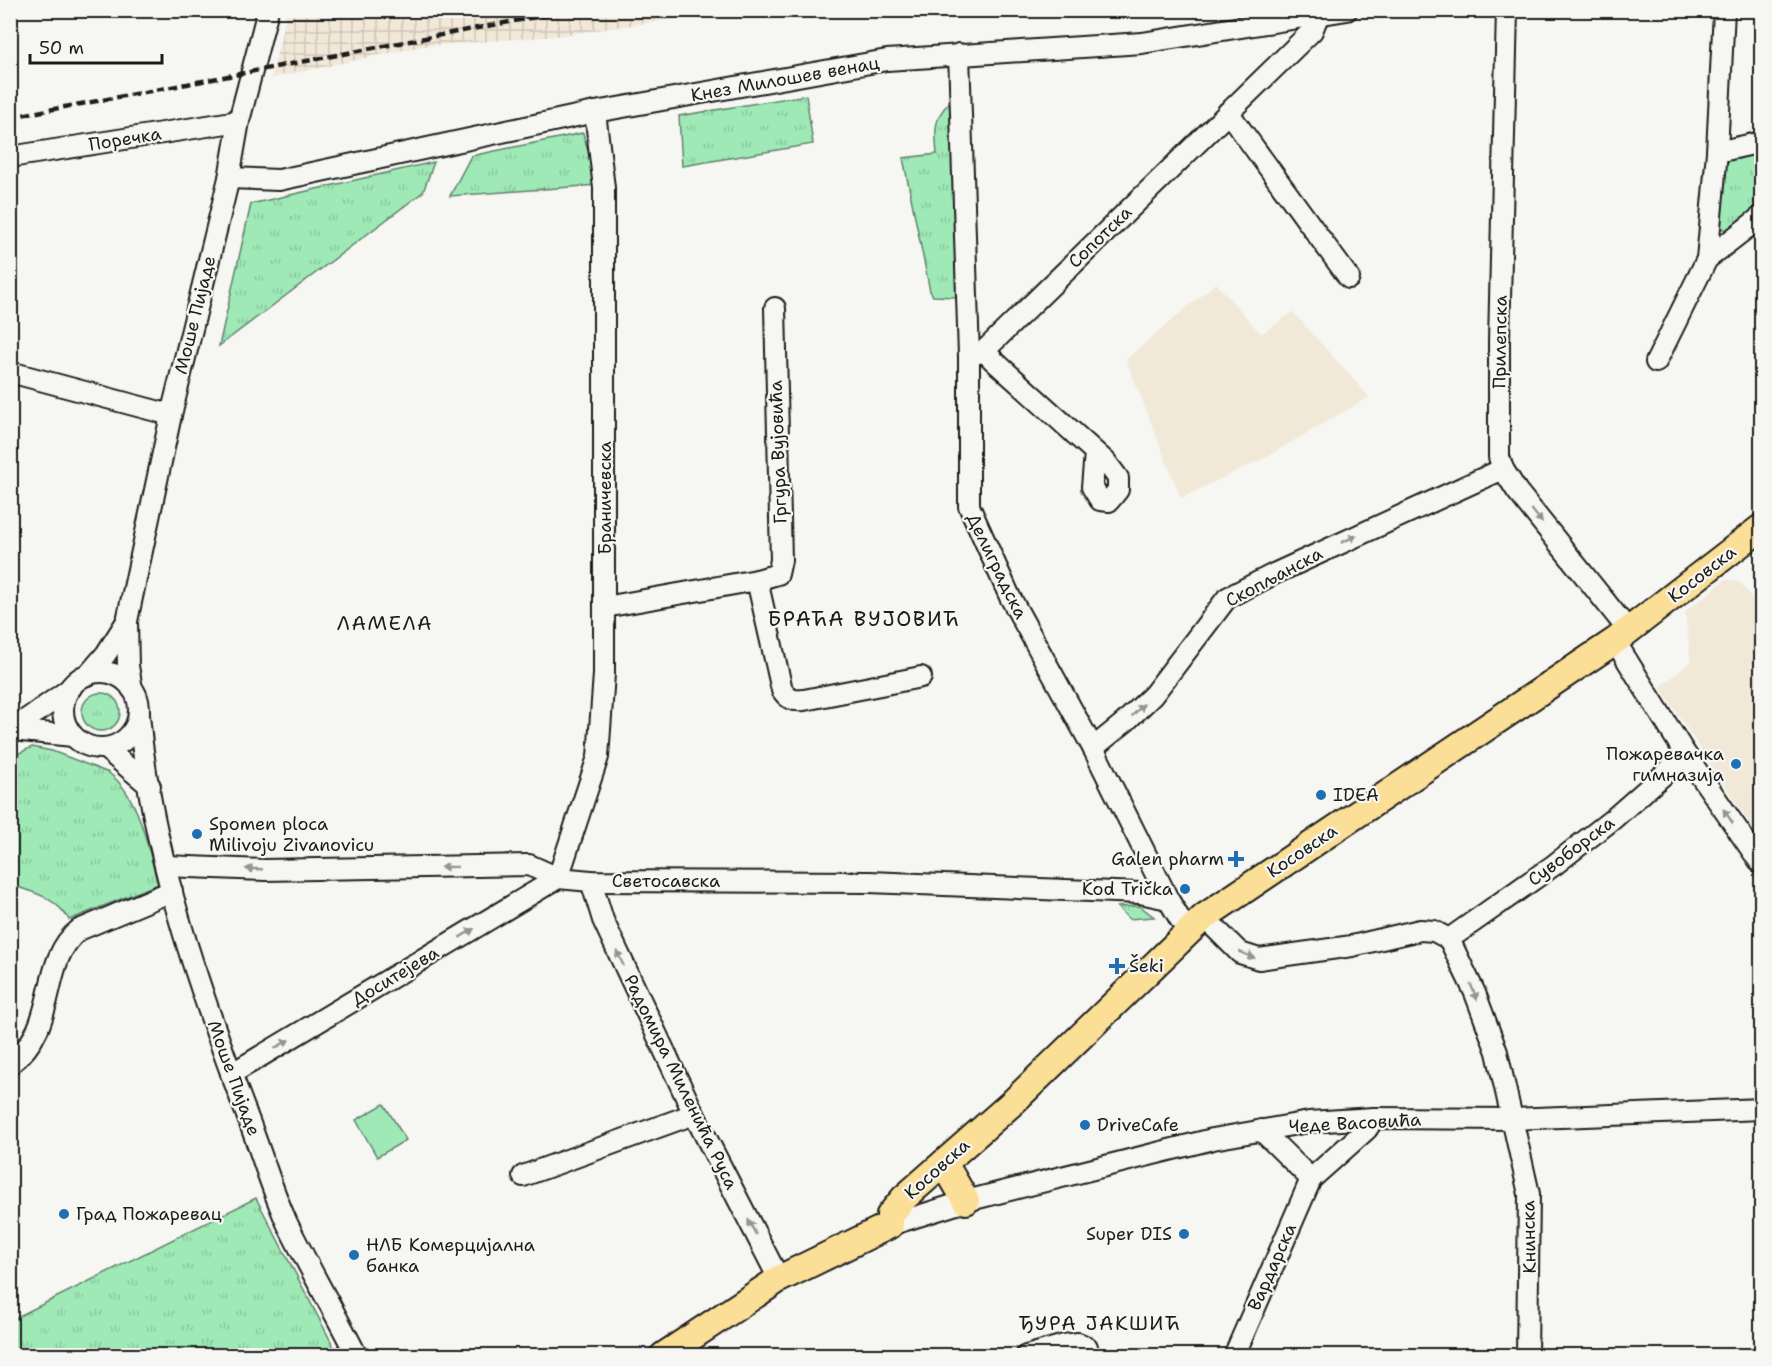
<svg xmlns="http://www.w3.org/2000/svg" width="1772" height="1366" font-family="'Shantell Sans',sans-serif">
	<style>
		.built { fill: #f2e8d8 }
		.industrial { fill: url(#industrial-grid) }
		.grass { fill: url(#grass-tufts); stroke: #5e826a; stroke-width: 1.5 }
		.pitch { fill: #9fe9b7; stroke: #5e826a; stroke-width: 1.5 }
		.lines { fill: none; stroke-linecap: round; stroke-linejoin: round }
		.minor-casing { stroke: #1c1c1c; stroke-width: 24 }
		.major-casing { stroke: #1c1c1c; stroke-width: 30 }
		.minor { stroke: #f6f6f2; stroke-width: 20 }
		.major { stroke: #fbdf96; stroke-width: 26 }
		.rail { stroke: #1c1c1c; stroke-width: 4.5; stroke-dasharray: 9 4.5; stroke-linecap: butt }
		.oneway { fill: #949492 }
		.poi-dot { fill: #1f6fb2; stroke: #f6f6f2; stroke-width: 2 }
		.labels { text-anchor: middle; stroke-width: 4.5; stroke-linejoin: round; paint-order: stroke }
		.street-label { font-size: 18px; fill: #1c1c1c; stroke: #f6f6f2 }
		.poi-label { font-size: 18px; fill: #1c1c1c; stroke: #f6f6f2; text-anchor: start }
		.neighbourhood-label { font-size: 20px; letter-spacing: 1.5px; fill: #1c1c1c; stroke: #f6f6f2 }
		.quarter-label { font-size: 21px; letter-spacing: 1.5px; fill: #1c1c1c; stroke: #f6f6f2 }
	</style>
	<defs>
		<pattern id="industrial-grid" width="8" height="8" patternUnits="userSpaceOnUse" patternTransform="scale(1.5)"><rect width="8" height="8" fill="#f2e8d8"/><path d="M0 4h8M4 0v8" fill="none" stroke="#cfc6b9"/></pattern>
		<pattern id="grass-tufts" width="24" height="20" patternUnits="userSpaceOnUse" patternTransform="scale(1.5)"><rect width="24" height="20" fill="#9fe9b7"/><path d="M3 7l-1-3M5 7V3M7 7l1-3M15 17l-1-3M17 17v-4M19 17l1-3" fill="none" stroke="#88c79d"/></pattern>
	</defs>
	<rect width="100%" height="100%" fill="#f6f6f2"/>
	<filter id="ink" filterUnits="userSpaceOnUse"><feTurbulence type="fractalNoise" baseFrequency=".0167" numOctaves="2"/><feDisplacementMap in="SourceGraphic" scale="12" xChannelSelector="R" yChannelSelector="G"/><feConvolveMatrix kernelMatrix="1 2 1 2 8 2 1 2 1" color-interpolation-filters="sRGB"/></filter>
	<g filter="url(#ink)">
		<g class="built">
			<polygon points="1216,283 1261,334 1293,312 1369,397 1264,458 1181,498 1126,359"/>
			<polygon points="1726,579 1741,583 1761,610 1761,841 1660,687 1691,662 1685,612"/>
		</g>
		<polygon class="industrial" points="287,11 287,10 731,11 556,36 423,46 271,78"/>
		<g class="grass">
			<polygon points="806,95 813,144 682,166 679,116"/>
			<path d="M 949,103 L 952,117 L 956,297 L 933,296 L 930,291 L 903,158 L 937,154 C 935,133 933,118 949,103 Z"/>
			<polygon points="583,133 597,185 450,196 471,156"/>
			<polygon points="1761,152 1761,205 1729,230 1723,229 1717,222 1725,164 1731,159"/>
			<polygon points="434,162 423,192 219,346 251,204"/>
			<circle cx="101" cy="712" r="19"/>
			<path d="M 32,747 L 52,751 L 109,773 C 141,798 147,847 158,884 L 69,920 C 56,897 35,893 11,885 L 11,757 Z"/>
			<polygon points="1140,906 1154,917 1129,919 1117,907"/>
			<polygon points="256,1198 338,1355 11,1355 11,1320"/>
		</g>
		<polygon class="pitch" points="384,1104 406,1140 377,1157 356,1120"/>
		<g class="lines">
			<g class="minor-casing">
				<g id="minor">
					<polyline points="1507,10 1499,341 1499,457 1503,469 1517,491 1628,630"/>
					<polyline points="959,54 969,356 969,506 1010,597 1093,748 1168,899 1187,931"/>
					<polyline points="1228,112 1349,278"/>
					<polyline points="1717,152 1762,142"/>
					<polyline points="10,157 239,121"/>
					<polyline points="229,178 279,180 595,112 887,60 1142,43 1347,10"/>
					<polyline points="1707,259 1762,216"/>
					<polyline points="984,351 993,360 1106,462 1118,478 1118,490 1109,501 1100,500 1092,487 1095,453"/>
					<polyline points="969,356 984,351 1312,31 1319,14"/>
					<polyline points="1656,362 1707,259 1717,152 1724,10"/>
					<polyline points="10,372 171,415"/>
					<polyline points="757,580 778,574 781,560 775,308"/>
					<path d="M 605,607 L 757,580 L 782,690 C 789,700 793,701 804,700 L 921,677"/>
					<polyline points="1615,641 1686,755 1762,865"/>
					<circle cx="101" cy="710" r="38"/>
					<polyline points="88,675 106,654 127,621"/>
					<polyline points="132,689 128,666 127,621 171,415 229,178 239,121 268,10"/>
					<path d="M 139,715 C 151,854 200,992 249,1121 C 262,1155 272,1190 287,1223 C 309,1268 334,1311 357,1356"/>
					<polyline points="12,730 73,736"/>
					<polyline points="10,731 71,688"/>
					<polyline points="105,748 150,786"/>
					<polyline points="1093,748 1125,722 1153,695 1227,598 1276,573 1503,469"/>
					<polyline points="166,866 265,870 529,865 558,878 591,881 869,882 1140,893 1168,899"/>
					<polyline points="591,881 603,920 694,1114 779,1279"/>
					<polyline points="1204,917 1240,953 1259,959 1352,946 1420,930 1434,931 1449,939 1475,993 1497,1052 1529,1194 1527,1356"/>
					<polyline points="1449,939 1554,865 1613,819 1686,755"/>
					<path d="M 10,1064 C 61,1026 38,962 79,930 L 172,891"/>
					<polyline points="231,1074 558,878 598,757 604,674 604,188 595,112"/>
					<polyline points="1261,1130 1311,1179"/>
					<polyline points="523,1176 694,1114"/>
					<polyline points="890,1225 966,1201 1213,1139 1309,1122 1374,1118 1513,1119 1762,1109"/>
					<polyline points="1026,1356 1064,1345 1078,1343 1087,1347 1089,1356"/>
					<polyline points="1234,1356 1311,1179 1367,1129 1374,1118"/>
				</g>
			</g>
			<g class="major-casing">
				<g id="major">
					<polyline points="944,1163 966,1201"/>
					<polyline points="663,1356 779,1279 890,1225 890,1215 904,1198 1012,1103 1204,917 1615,641 1762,527"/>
				</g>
			</g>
			<use href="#minor" class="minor"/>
			<use href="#major" class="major"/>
			<path class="rail" d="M 10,117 C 198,83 385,45 573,10"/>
		</g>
		<defs><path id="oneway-solid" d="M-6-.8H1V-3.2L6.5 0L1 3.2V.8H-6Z" transform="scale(1.5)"/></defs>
		<g class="oneway">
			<use href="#oneway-solid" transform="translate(1537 516) rotate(51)"/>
			<use href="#oneway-solid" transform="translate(1349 539) rotate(-25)"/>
			<use href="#oneway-solid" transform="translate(1138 710) rotate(-45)"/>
			<use href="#oneway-solid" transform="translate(1728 816) rotate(-124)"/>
			<use href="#oneway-solid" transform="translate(449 867) rotate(179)"/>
			<use href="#oneway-solid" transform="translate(254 869) rotate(-178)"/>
			<use href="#oneway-solid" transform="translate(467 933) rotate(-31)"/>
			<use href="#oneway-solid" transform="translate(1247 955) rotate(22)"/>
			<use href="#oneway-solid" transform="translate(620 958) rotate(-115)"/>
			<use href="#oneway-solid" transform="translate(1474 992) rotate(67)"/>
			<use href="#oneway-solid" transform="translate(282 1044) rotate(-31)"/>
			<use href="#oneway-solid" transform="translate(752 1227) rotate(-117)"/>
		</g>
	</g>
	<g class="poi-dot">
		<circle cx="1736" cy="764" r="6"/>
		<circle cx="1321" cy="795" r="6"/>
		<circle cx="197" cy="834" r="6"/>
		<path d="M1233 850h6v6h6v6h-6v6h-6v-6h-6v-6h6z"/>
		<circle cx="1185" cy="889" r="6"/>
		<path d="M1114 957h6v6h6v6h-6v6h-6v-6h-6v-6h6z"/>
		<circle cx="1085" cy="1125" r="6"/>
		<circle cx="64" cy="1214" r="6"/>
		<circle cx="1184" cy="1234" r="6"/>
		<circle cx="354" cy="1255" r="6"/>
	</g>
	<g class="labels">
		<g class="street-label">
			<text transform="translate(785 79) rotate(-10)" y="6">Кнез Милошев венац</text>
			<text transform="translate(125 139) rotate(-9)" y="6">Поречка</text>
			<text transform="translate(1100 237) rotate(-44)" y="6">Сопотска</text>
			<text transform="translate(195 315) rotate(-76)" y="6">Моше Пијаде</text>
			<text transform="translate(1500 342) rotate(-89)" y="6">Прилепска</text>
			<text transform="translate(778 452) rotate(-92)" y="6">Гргура Вујовића</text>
			<text transform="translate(605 498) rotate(-90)" y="6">Браничевска</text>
			<text transform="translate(997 566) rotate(64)" y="6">Делиградска</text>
			<text transform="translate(1702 574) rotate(-38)" y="6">Косовска</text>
			<text transform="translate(1274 577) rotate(-28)" y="6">Скопљанска</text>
			<text transform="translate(1302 851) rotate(-34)" y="6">Косовска</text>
			<text transform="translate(1571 851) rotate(-37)" y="6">Сувоборска</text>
			<text x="666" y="887">Светосавска</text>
			<text transform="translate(395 976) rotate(-31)" y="6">Доситејева</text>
			<text transform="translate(234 1078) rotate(70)" y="6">Моше Пијаде</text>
			<text transform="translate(681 1082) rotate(64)" y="6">Радомира Миленића Руса</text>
			<text transform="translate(1355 1123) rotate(-3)" y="6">Чеде Васовића</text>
			<text transform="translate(937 1169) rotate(-42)" y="6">Косовска</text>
			<text transform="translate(1529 1237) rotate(-91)" y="6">Книнска</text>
			<text transform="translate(1272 1267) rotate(-66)" y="6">Вардарска</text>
		</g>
		<g class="poi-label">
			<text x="1724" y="760" text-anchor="end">Пожаревачка<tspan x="1724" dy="21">гимназија</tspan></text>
			<text x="1333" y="801">IDEA</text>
			<text x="209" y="830">Spomen ploca<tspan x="209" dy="21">Milivoju Zivanovicu</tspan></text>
			<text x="1224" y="865" text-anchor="end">Galen pharm</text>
			<text x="1173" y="895" text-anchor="end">Kod Trička</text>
			<text x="1129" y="972">Šeki</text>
			<text x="1097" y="1131">DriveCafe</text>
			<text x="76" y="1220">Град Пожаревац</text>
			<text x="1172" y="1240" text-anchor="end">Super DIS</text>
			<text x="366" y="1251">НЛБ Комерцијална<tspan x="366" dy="21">банка</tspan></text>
		</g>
		<g class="neighbourhood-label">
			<text x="385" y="630">ЛАМЕЛА</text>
			<text x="1100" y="1330">ЂУРА ЈАКШИЋ</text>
		</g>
		<g class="quarter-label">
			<text x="864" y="626">БРАЋА ВУЈОВИЋ</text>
		</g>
	</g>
	<rect width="1772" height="1366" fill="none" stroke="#f6f6f2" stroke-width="36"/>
	<rect x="18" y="18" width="1736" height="1330" fill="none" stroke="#1c1c1c" stroke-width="2" filter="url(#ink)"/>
	<path d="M30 54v9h132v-9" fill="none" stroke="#1c1c1c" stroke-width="3"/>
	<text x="39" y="54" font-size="18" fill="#1c1c1c" stroke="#f6f6f2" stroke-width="4.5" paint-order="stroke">50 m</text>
</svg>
